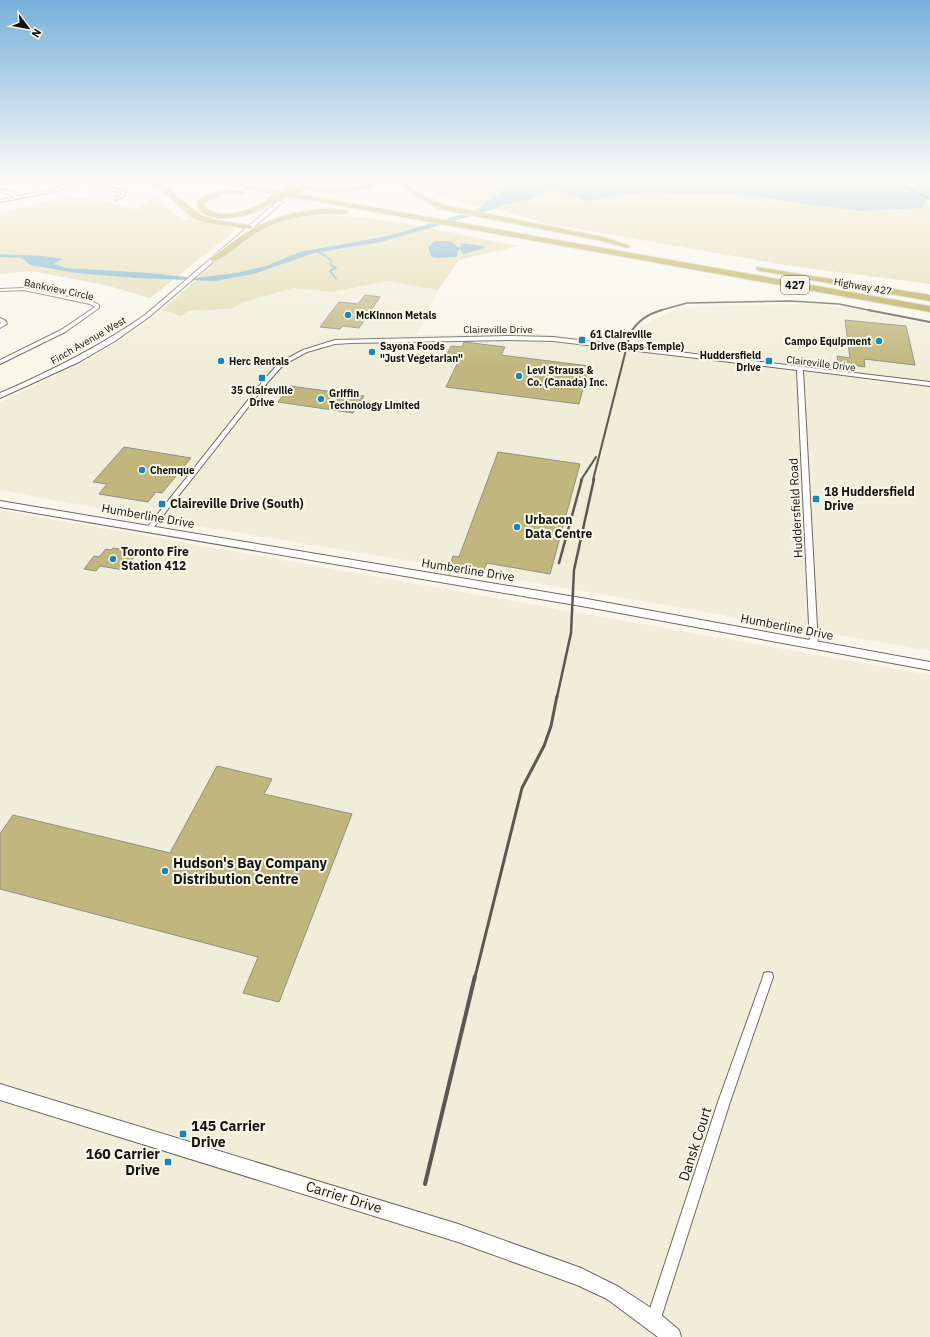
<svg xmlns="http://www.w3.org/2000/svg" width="930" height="1337" font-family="'IBM Plex Sans',sans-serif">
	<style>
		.built { fill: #f0edd9 }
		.green { fill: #e1daaf }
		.water { fill: #6eaac8 }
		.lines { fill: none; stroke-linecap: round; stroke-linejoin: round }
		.stream { stroke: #6eaac8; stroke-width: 1.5 }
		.building { fill: #c1b77e; stroke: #918f84 }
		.street-casing { stroke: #6d6b60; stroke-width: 2 }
		.secondary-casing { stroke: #6d6b60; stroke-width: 2 }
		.highway-casing { stroke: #d9d9d9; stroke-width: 2 }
		.street { fill: #fff; fill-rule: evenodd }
		.secondary { fill: #fff; fill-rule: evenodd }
		.highway { fill: #b6a54a; fill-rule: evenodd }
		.rail-far4 { stroke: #595952; stroke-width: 1.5 }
		.rail-far3 { stroke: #595952; stroke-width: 2 }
		.rail-far2 { stroke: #595952; stroke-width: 2.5 }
		.rail-far1 { stroke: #595952; stroke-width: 3 }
		.rail { stroke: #595952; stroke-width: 4 }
		.secondary-bridge-casing { stroke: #6d6b60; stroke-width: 7; stroke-linecap: butt }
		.highway-bridge-casing { stroke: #d9d9d9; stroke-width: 8; stroke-linecap: butt }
		.secondary-bridge { stroke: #fff; stroke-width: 6 }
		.highway-bridge { stroke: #b6a54a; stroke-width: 8 }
		.poi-dot { fill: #1e85ae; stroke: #f9f7ea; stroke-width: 1.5 }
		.labels { text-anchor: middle; stroke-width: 4; stroke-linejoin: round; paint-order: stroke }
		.far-street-label { font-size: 10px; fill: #13130f; stroke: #f9f7ea }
		.far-poi-label { font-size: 10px; font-weight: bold; fill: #13130f; stroke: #f9f7ea; text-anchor: start }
		.shield { fill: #f9f7ea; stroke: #585751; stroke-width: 1 }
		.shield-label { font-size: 11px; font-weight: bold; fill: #13130f }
		.poi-label { font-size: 12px; font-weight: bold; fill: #13130f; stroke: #f9f7ea; text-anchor: start }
		.street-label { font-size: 12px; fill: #13130f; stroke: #f9f7ea }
		.near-poi-label { font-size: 14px; font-weight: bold; fill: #13130f; stroke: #f9f7ea; text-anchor: start }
		.near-street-label { font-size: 14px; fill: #13130f; stroke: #f9f7ea }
	</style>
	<rect width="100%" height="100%" fill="#f9f7ea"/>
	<g class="built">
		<polygon points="388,281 438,290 416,335 533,333 634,344 641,326 678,308 753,305 815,304 860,310 930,325 930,651 422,563 161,520 0,490 0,402 88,360 126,337 162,310 181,316 188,311 230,309 244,302 293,288 332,292"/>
		<polygon points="0,510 930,675 930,1337 0,1337"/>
	</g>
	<g class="green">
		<polygon points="412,179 890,179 930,204 930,284 792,266 549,224 504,211 461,203 437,195"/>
		<path d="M 155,195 L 181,220 L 193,219 L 209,224 L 231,226 L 234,229 L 232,233 L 217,245 L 150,298 L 109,286 L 32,271 L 0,274 L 0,214 C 25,206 53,199 79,198 C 98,198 119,205 137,210 Z"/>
		<path d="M 307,215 C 378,214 448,232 518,246 L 459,260 L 438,290 L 388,281 L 332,292 L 293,288 L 244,302 L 230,309 L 188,311 L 181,316 L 162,310 L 228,251 L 271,223 Z"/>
	</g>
	<g class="water">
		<path d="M 528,179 L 881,179 C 893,185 903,190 916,186 L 917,184 L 911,179 L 930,179 L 930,198 L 924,202 L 924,206 L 922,208 L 859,211 L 824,206 L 809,205 L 765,197 L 726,194 L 648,193 L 626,194 L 587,201 L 560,191 L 548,191 L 533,197 L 531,199 L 504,205 L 482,213 L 381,242 L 314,253 L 253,274 L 215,281 L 136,278 L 76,273 L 30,265 L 22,258 L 0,257 L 0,254 L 43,256 L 63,259 L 53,264 L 67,268 L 149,273 L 195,278 L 236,273 L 266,266 L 300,252 L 388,236 L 459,215 L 480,208 L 492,196 L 500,194 L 504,187 L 511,187 Z"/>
		<polygon points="435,241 450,241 458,247 461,247 461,243 483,246 485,248 463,254 461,250 458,250 457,256 456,257 437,258 432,257 428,248 432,243"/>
	</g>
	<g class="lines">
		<polyline class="stream" points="317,251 331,260 331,265 336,268 330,271 336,279"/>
	</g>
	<g class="building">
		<polygon points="365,295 380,297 359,328 343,326 340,329 320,327 339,302 358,304"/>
		<polygon points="845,320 906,326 915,365 864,359 865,367 838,363 837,356 850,358"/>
		<polygon points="464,342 505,347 501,355 589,366 579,404 446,387 458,362 444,360 451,346 462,347"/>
		<polygon points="290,386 364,396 353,413 278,402"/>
		<polygon points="124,447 191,458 162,493 156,492 148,502 99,494 107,484 93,482"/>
		<polygon points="498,452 580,464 550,574 487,563 484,570 450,565 453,556 459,557"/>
		<polygon points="113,548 133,551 132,553 137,554 123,570 100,566 96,571 84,569 94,556 99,557 106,549 111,550"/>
		<polygon points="217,766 272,779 264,794 352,814 279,1002 243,993 258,957 0,889 0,834 13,815 170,853"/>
	</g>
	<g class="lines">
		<g class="street-casing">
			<g id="street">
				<polygon points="77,179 84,179 124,191 125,196 115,200 115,198 121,195 121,193 83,181 53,192 0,202 0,200 15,197 0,191 0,189 12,192 19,196 51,190 79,180"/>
				<polygon points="24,288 94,302 99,305 99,308 65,332 0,364 0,360 61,330 95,307 90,304 24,290 0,291 0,289"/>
				<polygon points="0,318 6,321 7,324 0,328 0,324 1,323 0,322"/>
				<polygon points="509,336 553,337 930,382 930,386 803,370 818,645 817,647 814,648 810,645 797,370 553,341 509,340 351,343 335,344 307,352 283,365 268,382 150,532 146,532 145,530 264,380 279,363 303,350 335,340"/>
				<polygon points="768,972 772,973 773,977 730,1102 660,1321 658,1326 653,1328 648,1326 646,1321 718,1102 763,977 764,973"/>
			</g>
		</g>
		<g class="secondary-casing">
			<g id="secondary">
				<path d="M 278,201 L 283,202 L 149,317 L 115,341 L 79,362 L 0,398 L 0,393 C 51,371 99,347 145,315 Z"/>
				<polygon points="0,501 587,599 930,662 930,670 587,607 0,507"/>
				<polygon points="0,1084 458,1224 581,1268 619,1287 660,1314 679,1330 681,1337 658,1337 607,1299 577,1285 458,1242 0,1100"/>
			</g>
		</g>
		<g class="highway-casing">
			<g id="highway">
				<polygon points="145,179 153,179 163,185 200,215 215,220 250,225 254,227 250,229 214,224 194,219 159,187"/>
				<polygon points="199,179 214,179 930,306 930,312 202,181"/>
				<path d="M 370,179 L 376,179 L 372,186 C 344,197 317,191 288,188 L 285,186 L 288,184 C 314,187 342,193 367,184 Z"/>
				<polygon points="391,179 399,179 422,195 444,205 603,237 631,246 627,248 602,241 439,209 418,197"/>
				<path d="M 226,190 L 242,190 L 245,192 L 242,194 L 220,195 L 204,203 L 205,207 C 224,222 251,209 269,199 L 271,198 L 275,200 C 259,216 217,226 199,210 L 197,202 C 205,194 215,192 226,190 Z"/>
				<path d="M 324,209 L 345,210 L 349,212 L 345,214 C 310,213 281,217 251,236 C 239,244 227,258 213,261 L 209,259 C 213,256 218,254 222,250 C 255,224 282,212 324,209 Z"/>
				<polygon points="757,267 930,295 930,301 760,271 756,269"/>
			</g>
		</g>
		<use href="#street" class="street"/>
		<use href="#secondary" class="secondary"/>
		<use href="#highway" class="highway"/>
		<g class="rail-far4">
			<polyline points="893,179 930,199"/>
			<polyline points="658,311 687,303 791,301 839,304 873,311"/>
		</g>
		<g class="rail-far3">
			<polyline points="868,310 930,322"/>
			<polyline points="581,480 596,457"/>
			<path d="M 593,480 L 630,334 C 637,321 647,314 662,310"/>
		</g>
		<g class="rail-far2">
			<polyline points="559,563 582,479"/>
			<polyline points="557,697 571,633 574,570 594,479"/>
		</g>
		<polyline class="rail-far1" points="475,977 522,788 544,746 551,726 557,696"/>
		<polyline class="rail" points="425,1184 475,976"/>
		<g class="secondary-bridge-casing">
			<polyline id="secondary-bridge" points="280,196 298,181"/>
		</g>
		<g class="highway-bridge-casing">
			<g id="highway-bridge">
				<polyline points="289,194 307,183"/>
				<polyline points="271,200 288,190"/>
			</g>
		</g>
		<use href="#secondary-bridge" class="secondary-bridge"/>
		<use href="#highway-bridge" class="highway-bridge"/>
	</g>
	<linearGradient id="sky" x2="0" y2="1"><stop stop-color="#77b0db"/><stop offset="0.49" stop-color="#fcfbf6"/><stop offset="1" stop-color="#fcfbf6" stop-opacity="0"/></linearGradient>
	<rect width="930" height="366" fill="url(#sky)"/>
	<g class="poi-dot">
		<circle cx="348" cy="315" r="4"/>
		<rect x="578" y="336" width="8" height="8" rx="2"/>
		<circle cx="879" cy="341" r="4"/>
		<circle cx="372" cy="352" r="4"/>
		<circle cx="221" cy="361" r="4"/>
		<rect x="765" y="357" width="8" height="8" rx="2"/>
		<circle cx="519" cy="376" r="4"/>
		<rect x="258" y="374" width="8" height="8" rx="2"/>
		<circle cx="321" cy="399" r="4"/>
		<circle cx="142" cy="470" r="4"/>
		<rect x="812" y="495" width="8" height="8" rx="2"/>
		<rect x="158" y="500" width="8" height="8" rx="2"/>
		<circle cx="517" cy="527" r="4"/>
		<circle cx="113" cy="559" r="4"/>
		<circle cx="165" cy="871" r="4"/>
		<rect x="179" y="1130" width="8" height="8" rx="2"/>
		<rect x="164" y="1158" width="8" height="8" rx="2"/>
	</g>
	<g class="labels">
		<g class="far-street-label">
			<text transform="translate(863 286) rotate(10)" y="4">Highway 427</text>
			<text transform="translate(59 289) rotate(12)" y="4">Bankview Circle</text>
			<text x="498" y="333">Claireville Drive</text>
			<text transform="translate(88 340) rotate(-30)" y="4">Finch Avenue West</text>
			<text transform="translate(821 363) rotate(7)" y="4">Claireville Drive</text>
		</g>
		<g class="far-poi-label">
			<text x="356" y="319">McKinnon Metals</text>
			<text x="590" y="338">61 Claireville<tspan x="590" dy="12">Drive (Baps Temple)</tspan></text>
			<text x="871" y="345" text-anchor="end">Campo Equipment</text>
			<text x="380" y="350">Sayona Foods<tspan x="380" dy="12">"Just Vegetarian"</tspan></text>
			<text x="761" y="359" text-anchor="end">Huddersfield<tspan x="761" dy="12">Drive</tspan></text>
			<text x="229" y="365">Herc Rentals</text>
			<text x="527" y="374">Levi Strauss &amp;<tspan x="527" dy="12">Co. (Canada) Inc.</tspan></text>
			<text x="262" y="394" text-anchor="middle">35 Claireville<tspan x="262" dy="12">Drive</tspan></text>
			<text x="329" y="397">Griffin<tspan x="329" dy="12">Technology Limited</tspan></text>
			<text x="150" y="474">Chemque</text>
		</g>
		<rect class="shield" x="781" y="276" width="28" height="18" rx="3"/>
		<g class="shield-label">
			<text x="795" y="289">427</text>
		</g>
		<g class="poi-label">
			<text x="824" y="496">18 Huddersfield<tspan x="824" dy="14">Drive</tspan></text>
			<text x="170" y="508">Claireville Drive (South)</text>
			<text x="525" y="524">Urbacon<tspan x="525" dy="14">Data Centre</tspan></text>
			<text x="121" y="556">Toronto Fire<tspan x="121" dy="14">Station 412</tspan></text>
		</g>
		<g class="street-label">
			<text transform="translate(796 508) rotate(-93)" y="4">Huddersfield Road</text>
			<text transform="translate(148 516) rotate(10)" y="4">Humberline Drive</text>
			<text transform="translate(468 570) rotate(9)" y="4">Humberline Drive</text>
			<text transform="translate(787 627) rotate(11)" y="4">Humberline Drive</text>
		</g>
		<g class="near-poi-label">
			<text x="173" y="868">Hudson's Bay Company<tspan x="173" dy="16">Distribution Centre</tspan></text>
			<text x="191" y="1131">145 Carrier<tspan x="191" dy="16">Drive</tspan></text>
			<text x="160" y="1159" text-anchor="end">160 Carrier<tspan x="160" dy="16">Drive</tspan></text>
		</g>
		<g class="near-street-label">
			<text transform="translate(695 1144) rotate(-72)" y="5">Dansk Court</text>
			<text transform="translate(344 1197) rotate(17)" y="5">Carrier Drive</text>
		</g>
	</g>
	<g transform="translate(28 28) rotate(122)" stroke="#f9f7ea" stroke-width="3" paint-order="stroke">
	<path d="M0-3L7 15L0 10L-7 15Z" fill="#13130f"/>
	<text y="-6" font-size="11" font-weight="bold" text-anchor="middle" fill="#13130f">N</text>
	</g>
</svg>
